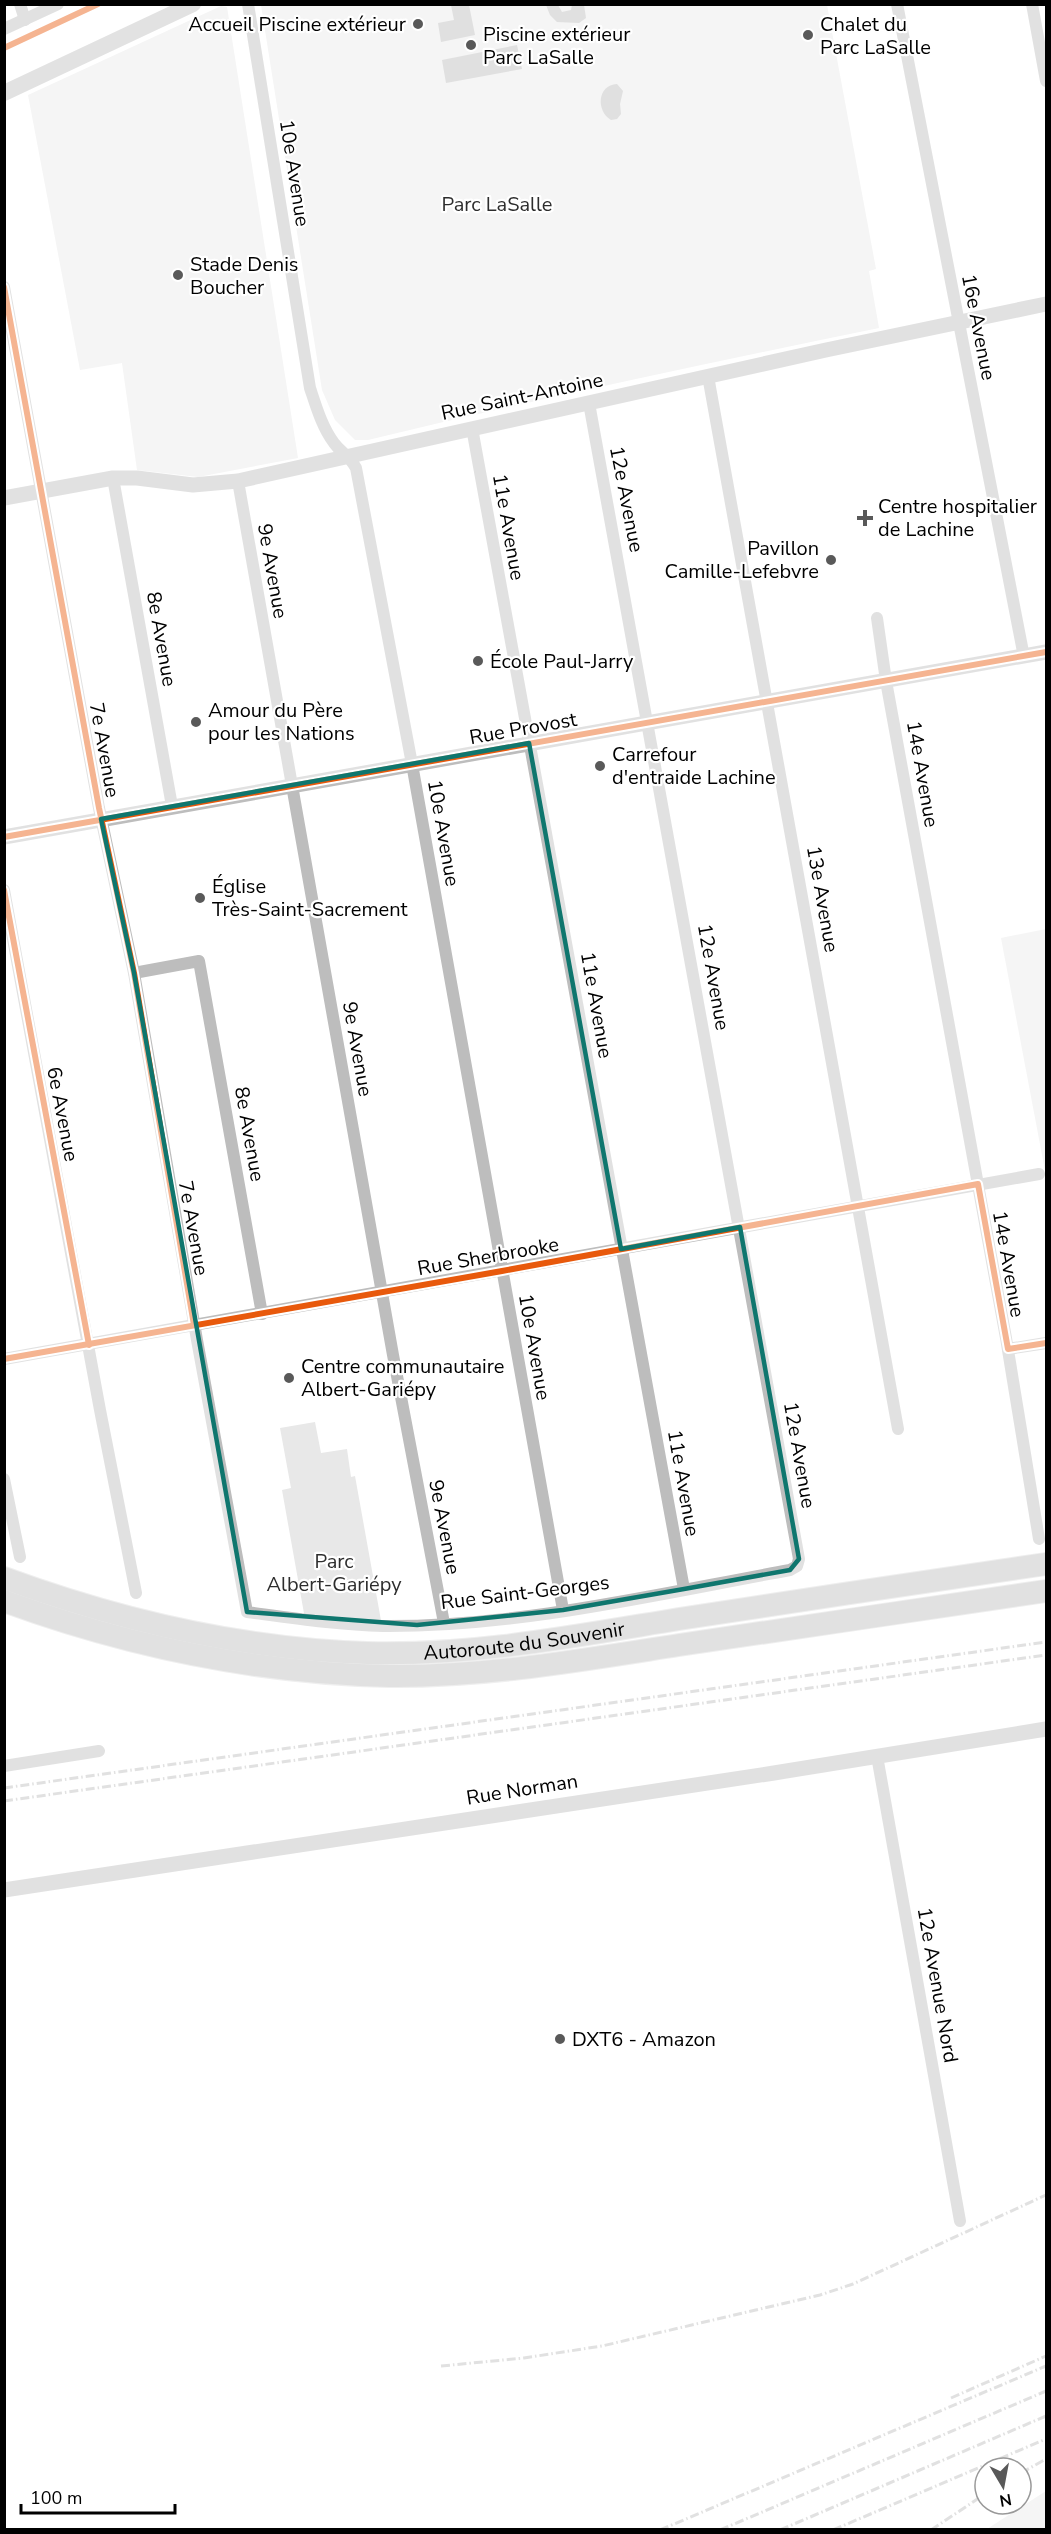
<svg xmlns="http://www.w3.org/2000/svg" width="1051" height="2534" font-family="'Nunito Sans',sans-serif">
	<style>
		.green { fill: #e8e8e8 }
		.water { fill: #bababa }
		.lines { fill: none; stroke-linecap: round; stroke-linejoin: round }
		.motorway-casing { stroke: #dbdbdb; stroke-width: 24 }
		.minor { stroke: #bdbdbd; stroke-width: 12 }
		.tertiary { stroke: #bdbdbd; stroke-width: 15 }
		.secondary { stroke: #bfbfbf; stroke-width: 16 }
		.motorway { stroke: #bdbdbd; stroke-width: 22 }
		.rail { stroke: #bdbdbd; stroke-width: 3; stroke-dasharray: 9 3 1.5 3; stroke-linecap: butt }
		.cycleway-casing { stroke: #fff; stroke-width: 10 }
		.cycleway { stroke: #e8590c; stroke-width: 6 }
		.marked { fill: none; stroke: #0f766e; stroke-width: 4.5; stroke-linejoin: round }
		.poi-dot { fill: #595959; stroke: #fff; stroke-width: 2 }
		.labels { text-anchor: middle; stroke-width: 4.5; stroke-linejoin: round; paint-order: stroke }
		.poi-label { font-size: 20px; fill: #000; stroke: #fff; text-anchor: start }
		.street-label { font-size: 20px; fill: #000; stroke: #fff }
		.park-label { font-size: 20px; fill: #2d2d2d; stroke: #fff }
	</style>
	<rect width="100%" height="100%" fill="#fff"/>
	<g class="green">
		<path d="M 261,5 L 827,5 L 876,269 L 869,271 L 879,328 C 708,363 538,399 368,440 L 355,440 L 335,420 L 322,390 Z"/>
		<polygon points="221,6 227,7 298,458 198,477 137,470 122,363 80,370 28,95"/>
		<polygon points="1046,929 1046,1176 1001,938"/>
		<polygon points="315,1422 321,1453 347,1449 351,1477 355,1476 382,1626 305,1619 282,1490 291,1488 280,1428"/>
		<polygon points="1046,2491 1046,2529 987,2529"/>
	</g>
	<g class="water">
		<polygon points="451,5 469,5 475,35 441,42 438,23 454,20"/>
		<polygon points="546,5 558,5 562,12 571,10 572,5 584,5 586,18 579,23 557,22 550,15"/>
		<polygon points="517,45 522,69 446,83 442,60"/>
		<path d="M 617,84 L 623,91 L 620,104 L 621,114 L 617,119 L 611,120 C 596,111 597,85 617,84 Z"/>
	</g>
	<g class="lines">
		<g class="motorway-casing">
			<g id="motorway">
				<path id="s1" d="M 4,1578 C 121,1621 242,1649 367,1653 C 473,1656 575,1636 679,1619 C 801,1600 924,1582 1046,1564"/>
				<path d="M 4,1601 C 127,1646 257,1673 389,1676 C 486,1677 582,1660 679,1645 C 801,1627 924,1609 1046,1591"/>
			</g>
		</g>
		<g class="minor">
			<polyline points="20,4 25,20"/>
			<path d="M 248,4 L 310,388 C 316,406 322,427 334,443 C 341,453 348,454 356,468 L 412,764 L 563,1610"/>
			<polyline points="897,4 1024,657"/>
			<polyline points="1032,4 1046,81"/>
			<polyline points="4,29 58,4"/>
			<path d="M 4,287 L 99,808 L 134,973 L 197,1340 L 247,1612 C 292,1618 338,1625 383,1626 C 520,1627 657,1594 790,1570 L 797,1566 L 799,1559 L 589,403"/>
			<polyline points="708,376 898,1429"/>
			<polyline points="472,428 684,1589"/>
			<polyline points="113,478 172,806"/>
			<polyline points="238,481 393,1355 444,1623"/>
			<polyline points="877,618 886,681 1006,1338 1039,1539"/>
			<polyline points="4,890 100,1410 136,1593"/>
			<polyline points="134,973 199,961 262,1314"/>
			<polyline points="1008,1349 1046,1343"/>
			<polyline points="4,1359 1039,1174"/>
			<polyline points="4,1479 20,1557"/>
			<polyline points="877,1756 960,2221"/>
			<polyline points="4,1766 99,1751"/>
		</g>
		<g class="tertiary">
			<polyline points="4,498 113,478 137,478 193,485 238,481 826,350 1046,304"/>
			<polyline points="4,837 1046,652"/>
			<polyline points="4,1890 774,1773 1046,1729"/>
		</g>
		<polyline class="secondary" points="4,93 193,4"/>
		<use href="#motorway" class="motorway"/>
		<g class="rail">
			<polyline points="4,1788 1046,1642"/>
			<polyline points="4,1801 1046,1655"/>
			<polyline points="441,2366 524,2358 602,2346 820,2295 853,2284 1046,2195"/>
			<polyline points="951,2398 1046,2356"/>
			<polyline points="1021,2473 1046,2459"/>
			<polyline points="660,2530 1046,2366"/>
			<polyline points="720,2530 1046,2391"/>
			<polyline points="780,2530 1046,2416"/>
			<polyline points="833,2530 1046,2439"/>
			<polyline points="931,2530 985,2494"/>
		</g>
		<g class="cycleway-casing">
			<g id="cycleway">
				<polyline points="4,48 98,4"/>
				<polyline points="4,287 99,808 134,973 194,1325"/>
				<polyline points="4,837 1046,652"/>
				<polyline points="4,890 89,1345"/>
				<polyline points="4,1359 502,1271 978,1184 1008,1349 1046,1343"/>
			</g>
		</g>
		<use href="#cycleway" class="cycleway"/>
	</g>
	<path d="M0 0H1051V2534H0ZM 529,743 L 621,1249 L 740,1227 L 799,1559 L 790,1570 L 684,1589 L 563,1610 L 417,1625 L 247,1612 L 134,973 L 101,819 Z" fill="#fff" fill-opacity=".55" fill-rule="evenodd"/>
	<path class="marked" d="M 529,743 L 621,1249 L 740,1227 L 799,1559 L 790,1570 L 684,1589 L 563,1610 L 417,1625 L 247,1612 L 134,973 L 101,819 Z"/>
	<g class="poi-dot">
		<circle cx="418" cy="24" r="6"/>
		<circle cx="808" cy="35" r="6"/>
		<circle cx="471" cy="45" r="6"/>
		<circle cx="178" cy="275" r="6"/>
		<path d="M862 509h6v6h6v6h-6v6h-6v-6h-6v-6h6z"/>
		<circle cx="831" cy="560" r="6"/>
		<circle cx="478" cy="661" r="6"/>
		<circle cx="196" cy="722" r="6"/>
		<circle cx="600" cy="766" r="6"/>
		<circle cx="200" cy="898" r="6"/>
		<circle cx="289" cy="1378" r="6"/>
		<circle cx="560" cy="2039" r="6"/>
	</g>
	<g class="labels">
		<g class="poi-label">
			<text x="406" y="31" text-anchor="end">Accueil Piscine extérieur</text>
			<text x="820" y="31">Chalet du<tspan x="820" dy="23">Parc LaSalle</tspan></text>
			<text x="483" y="41">Piscine extérieur<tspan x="483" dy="23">Parc LaSalle</tspan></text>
			<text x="190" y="271">Stade Denis<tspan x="190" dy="23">Boucher</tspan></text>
			<text x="878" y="513">Centre hospitalier<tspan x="878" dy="23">de Lachine</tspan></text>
			<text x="819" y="555" text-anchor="end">Pavillon<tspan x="819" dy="23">Camille-Lefebvre</tspan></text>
			<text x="490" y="668">École Paul-Jarry</text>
			<text x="208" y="717">Amour du Père<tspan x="208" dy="23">pour les Nations</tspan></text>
			<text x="612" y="761">Carrefour<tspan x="612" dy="23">d'entraide Lachine</tspan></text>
			<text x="212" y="893">Église<tspan x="212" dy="23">Très-Saint-Sacrement</tspan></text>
			<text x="301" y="1373">Centre communautaire<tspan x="301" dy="23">Albert-Gariépy</tspan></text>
			<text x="572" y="2046">DXT6 - Amazon</text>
		</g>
		<g class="street-label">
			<text transform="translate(295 173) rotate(81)" y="7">10e Avenue</text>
			<text transform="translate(979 327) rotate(79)" y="7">16e Avenue</text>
			<text transform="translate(522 396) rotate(-12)" y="7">Rue Saint-Antoine</text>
			<text transform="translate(627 499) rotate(79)" y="7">12e Avenue</text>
			<text transform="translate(509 527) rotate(80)" y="7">11e Avenue</text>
			<text transform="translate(273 571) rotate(80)" y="7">9e Avenue</text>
			<text transform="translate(162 639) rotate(80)" y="7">8e Avenue</text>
			<text transform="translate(523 728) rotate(-10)" y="7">Rue Provost</text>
			<text transform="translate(105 750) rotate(80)" y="7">7e Avenue</text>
			<text transform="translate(923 774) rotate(80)" y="7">14e Avenue</text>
			<text transform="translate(444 833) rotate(80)" y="7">10e Avenue</text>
			<text transform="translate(823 899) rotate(80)" y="7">13e Avenue</text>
			<text transform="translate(714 977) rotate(80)" y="7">12e Avenue</text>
			<text transform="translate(597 1005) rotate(80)" y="7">11e Avenue</text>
			<text transform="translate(358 1049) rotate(80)" y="7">9e Avenue</text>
			<text transform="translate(63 1114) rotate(79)" y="7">6e Avenue</text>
			<text transform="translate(250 1134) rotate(80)" y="7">8e Avenue</text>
			<text transform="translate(194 1228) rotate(80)" y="7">7e Avenue</text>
			<text transform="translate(488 1256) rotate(-10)" y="7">Rue Sherbrooke</text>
			<text transform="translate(1009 1264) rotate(80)" y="7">14e Avenue</text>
			<text transform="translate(535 1347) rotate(80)" y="7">10e Avenue</text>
			<text transform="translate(800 1455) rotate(80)" y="7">12e Avenue</text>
			<text transform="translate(684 1483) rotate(80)" y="7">11e Avenue</text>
			<text transform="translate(445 1527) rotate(79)" y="7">9e Avenue</text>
			<text transform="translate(525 1592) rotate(-7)" y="7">Rue Saint-Georges</text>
			<text dy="7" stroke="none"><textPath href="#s1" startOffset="530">Autoroute du Souvenir</textPath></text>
			<text transform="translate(522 1789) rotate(-9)" y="7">Rue Norman</text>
			<text transform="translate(938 1985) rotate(80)" y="7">12e Avenue Nord</text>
		</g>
		<g class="park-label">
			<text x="497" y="211">Parc LaSalle</text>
			<text x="334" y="1568">Parc<tspan x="334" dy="23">Albert-Gariépy</tspan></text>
		</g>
	</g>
	<rect width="1051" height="2534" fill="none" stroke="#000000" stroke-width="12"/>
	<g transform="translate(1003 2486) rotate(170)"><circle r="28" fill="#ffffff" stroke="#999999" stroke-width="1.5"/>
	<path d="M0-4.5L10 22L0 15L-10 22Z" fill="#595959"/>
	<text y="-9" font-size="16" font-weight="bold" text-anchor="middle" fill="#000000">N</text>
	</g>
	<path d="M21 2504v9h154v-9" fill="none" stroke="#000000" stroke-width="3"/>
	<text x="30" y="2504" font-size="18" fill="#000000" stroke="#ffffff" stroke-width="4.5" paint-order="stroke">100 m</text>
</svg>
